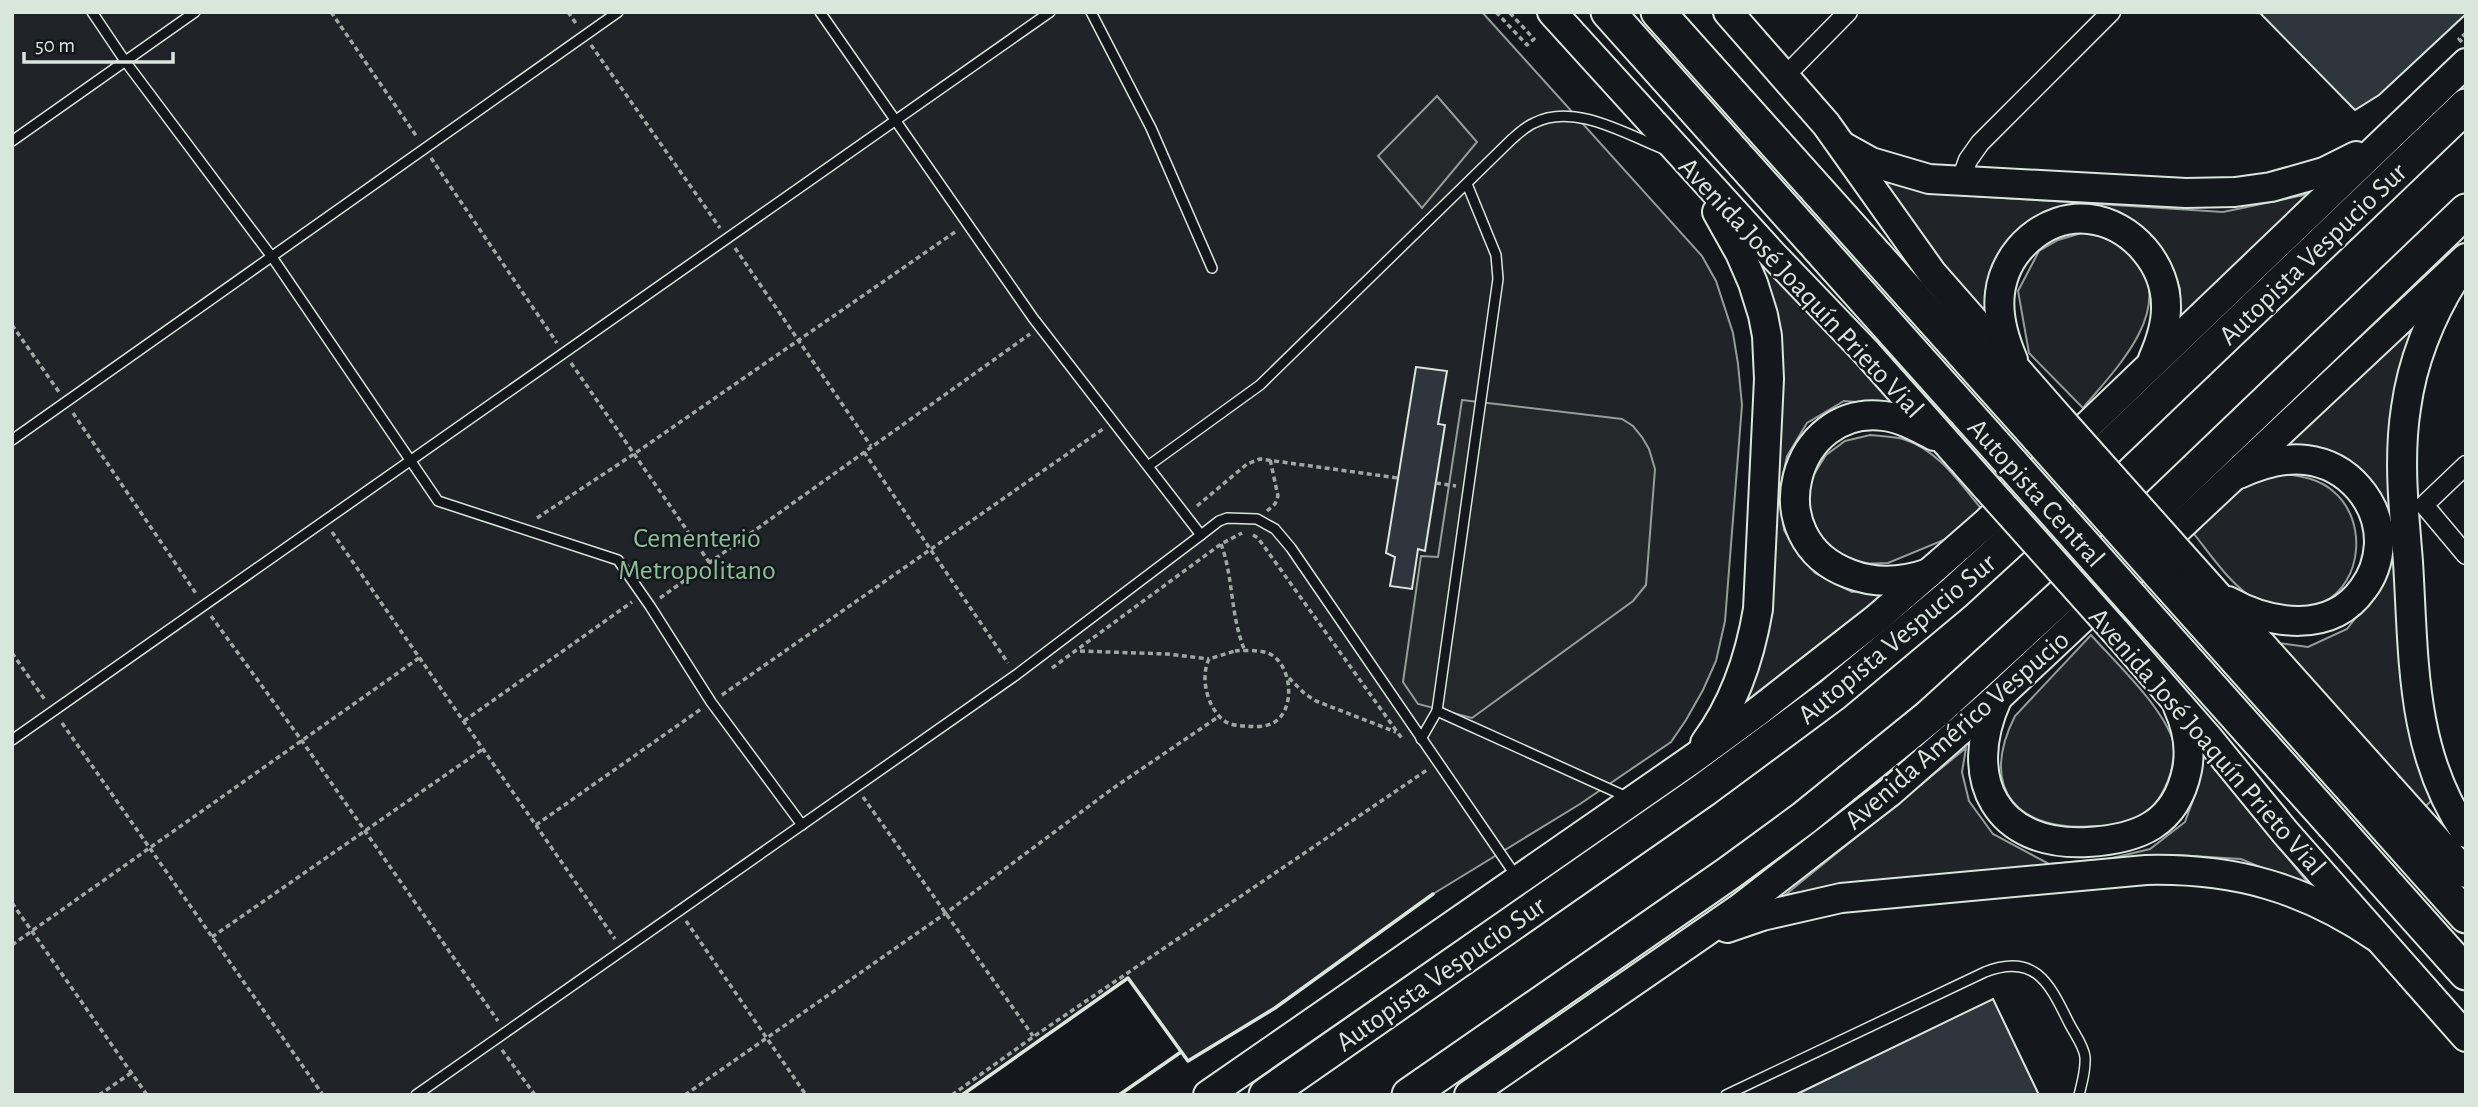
<svg xmlns="http://www.w3.org/2000/svg" width="2478" height="1107" font-family="'Alegreya Sans',sans-serif">
	<style>
		.green { fill: #202428; stroke: #939e99; stroke-width: 2 }
		.parking { fill: #24282b; stroke: #939e99; stroke-width: 2 }
		.building { fill: #2c363c; stroke: #d8e6dc; stroke-width: 2 }
		.lines { fill: none; stroke-linecap: round; stroke-linejoin: round }
		.service-casing { stroke: #d8e6dc; stroke-width: 12 }
		.minor-casing { stroke: #d8e6dc; stroke-width: 21 }
		.primary-casing { stroke: #d8e6dc; stroke-width: 32 }
		.motorway-casing { stroke: #d8e6dc; stroke-width: 37 }
		.path { stroke: #9da8a2; stroke-width: 3.5; stroke-dasharray: 5 3.5; stroke-linecap: butt }
		.service { stroke: #14181c; stroke-width: 9 }
		.minor { stroke: #14181c; stroke-width: 18 }
		.primary { stroke: #14181c; stroke-width: 28 }
		.motorway { stroke: #14181c; stroke-width: 33 }
		.primary-bridge-casing { stroke: #d8e6dc; stroke-width: 32; stroke-linecap: butt }
		.motorway-bridge-casing { stroke: #d8e6dc; stroke-width: 37; stroke-linecap: butt }
		.primary-bridge { stroke: #14181c; stroke-width: 28 }
		.motorway-bridge { stroke: #14181c; stroke-width: 33 }
		.wall { stroke: #d8e6dc; stroke-width: 3.5 }
		.labels { text-anchor: middle; stroke-width: 5; stroke-linejoin: round; paint-order: stroke }
		.street-label { font-size: 28px; fill: #d8e6dc; stroke: #14181c }
		.park-label { font-size: 28px; fill: #8ac095; stroke: #14181c }
	</style>
	<rect width="100%" height="100%" fill="#14181c"/>
	<g class="green">
		<polygon points="12,12 1482,12 1702,256 1716,281 1733,333 1738,364 1742,405 1725,621 1716,661 1703,690 1686,720 1671,742 1580,804 1433,894 1275,1008 1188,1061 1128,978 962,1095 12,1095"/>
		<polygon points="1873,175 1942,194 2223,212 2309,194 2180,317 2180,289 2173,270 2158,246 2071,211 1979,314"/>
		<path d="M 2085,232 C 2100,236 2118,239 2130,249 C 2135,253 2139,262 2142,267 C 2170,317 2112,373 2083,408 L 2029,353 L 2018,291 L 2039,251 L 2058,240 Z"/>
		<polygon points="1761,260 1900,410 1882,404 1844,401 1807,423 1787,456 1780,489 1784,530 1797,552 1815,573 1852,592 1890,589 1745,702 1780,338"/>
		<polygon points="2416,321 2397,383 2436,796 2418,814 2265,641 2308,647 2347,629 2374,594 2391,542 2381,495 2350,465 2278,451"/>
		<path d="M 1870,435 C 1881,436 1893,436 1903,439 C 1939,450 1961,485 1984,512 L 1956,535 L 1888,563 L 1857,564 L 1823,547 L 1807,517 L 1811,479 L 1826,455 L 1845,441 Z"/>
		<path d="M 2280,473 C 2299,476 2319,478 2334,492 C 2367,520 2363,582 2324,602 C 2314,608 2303,608 2292,608 C 2277,607 2260,604 2247,594 C 2226,578 2210,554 2194,534 L 2229,499 L 2246,485 Z"/>
		<path d="M 2091,635 C 2117,664 2160,704 2173,740 C 2176,750 2173,763 2171,772 C 2165,792 2151,817 2128,824 C 2119,827 2106,825 2096,826 C 2020,833 1977,791 2015,716 Z"/>
		<polygon points="2195,745 2314,890 2241,859 2176,855 1856,882 1785,895 1966,748 1962,772 1969,801 1993,834 2049,864 2108,859 2150,849 2185,822 2198,786"/>
	</g>
	<g class="parking">
		<polygon points="1437,96 1477,142 1422,208 1378,156"/>
		<polygon points="1462,400 1622,419 1633,426 1642,437 1649,449 1655,469 1646,585 1633,601 1472,718 1418,704 1403,682 1421,556 1438,557"/>
	</g>
	<g class="building">
		<polygon points="2259,12 2466,12 2466,14 2379,95 2355,110"/>
		<polygon points="1416,367 1447,371 1438,424 1445,425 1425,551 1418,549 1412,589 1390,586 1395,557 1386,553"/>
		<polygon points="1993,999 2039,1095 1795,1095"/>
	</g>
	<g class="lines">
		<g class="service-casing">
			<g id="service">
				<polyline points="92,12 125,61 272,257 438,501 618,560 650,606 711,702 802,825"/>
				<polyline points="820,12 1033,318 1201,535"/>
				<polyline points="1091,12 1151,128 1212,268"/>
				<polyline points="12,141 195,12"/>
				<polyline points="12,440 618,12"/>
				<path d="M 1148,466 L 1260,385 L 1512,139 C 1519,133 1525,127 1534,123 C 1575,102 1627,135 1666,150"/>
				<polyline points="1437,711 1627,797"/>
				<polyline points="1421,739 1437,711 1498,279 1496,255 1467,184"/>
				<polyline points="12,740 1050,12"/>
				<polyline points="416,1095 1016,675 1201,535 1219,521 1227,518 1257,519 1275,529 1291,548 1516,876"/>
				<path d="M 1726,1095 L 1985,972 C 2036,952 2050,985 2069,1023 C 2074,1033 2084,1046 2085,1057 C 2086,1070 2082,1083 2079,1095"/>
			</g>
		</g>
		<g class="minor-casing">
			<g id="minor">
				<polyline points="1785,76 1848,12"/>
				<polyline points="1960,182 1968,160 1980,143 2111,12"/>
				<polyline points="2466,465 2424,505 2466,555"/>
			</g>
		</g>
		<g class="primary-casing">
			<g id="primary">
				<polyline points="1552,12 1771,253 1867,353 1987,488"/>
				<polyline points="1728,12 1826,124 1932,273 2060,419"/>
				<polyline points="1844,147 1871,162 1929,179 2186,193 2235,192 2271,187 2324,172 2356,156"/>
				<path d="M 2454,279 C 2430,317 2412,363 2406,408 C 2398,458 2404,511 2408,562 C 2414,657 2410,751 2466,833"/>
				<path d="M 2013,360 C 2004,339 1997,316 2000,293 C 2005,250 2046,214 2089,219 C 2132,224 2167,265 2166,308 C 2166,325 2160,343 2153,359"/>
				<polyline points="2182,556 2466,873"/>
				<path d="M 1929,573 C 1903,582 1876,584 1850,574 C 1755,539 1794,404 1884,416 C 1901,418 1919,428 1934,436"/>
				<path d="M 2228,601 C 2271,625 2331,634 2363,589 C 2373,576 2378,561 2379,544 C 2380,502 2348,465 2306,460 C 2283,457 2259,465 2239,474"/>
				<polyline points="2115,631 2210,740 2285,832 2466,1037"/>
				<path d="M 1997,699 C 1961,779 1996,847 2088,842 C 2139,839 2176,824 2187,770 C 2191,749 2187,727 2178,707"/>
				<path d="M 1705,743 C 1735,703 1750,657 1758,609 L 1769,379 L 1767,336 L 1763,315 L 1753,283 L 1740,253 L 1717,212"/>
				<path d="M 1727,928 L 1762,916 L 1841,898 L 2146,870 C 2235,868 2305,888 2378,938"/>
				<polyline points="1208,1095 1694,758 1757,712 1876,619 1986,523 2466,63"/>
				<polyline points="1469,1095 1740,908 1890,792 1997,698 2466,258"/>
			</g>
		</g>
		<g class="motorway-casing">
			<g id="motorway">
				<polyline points="1608,12 2012,464"/>
				<polyline points="1658,12 2039,438"/>
				<polyline points="2160,574 2466,916"/>
				<polyline points="2132,599 2466,973"/>
				<polyline points="1266,1095 1705,789 1832,695 1954,593 2013,539 2466,106"/>
				<polyline points="1409,1095 1729,873 1804,818 1930,716 2114,548 2466,211"/>
			</g>
		</g>
		<g class="path">
			<polyline points="331,12 417,137"/>
			<polyline points="568,12 577,25"/>
			<polyline points="1496,12 1527,45 1534,39 1509,12"/>
			<polyline points="2462,42 2459,39 2466,33"/>
			<polyline points="591,45 720,228"/>
			<polyline points="431,158 557,343"/>
			<polyline points="735,248 871,446"/>
			<polyline points="12,325 59,392"/>
			<polyline points="571,363 709,562"/>
			<polyline points="73,413 197,595"/>
			<polyline points="864,452 1008,663"/>
			<polyline points="1436,483 1456,486"/>
			<polyline points="1197,506 1247,464 1260,459 1398,478"/>
			<polyline points="1267,511 1275,504 1278,496 1270,459"/>
			<polyline points="537,518 634,454 955,232"/>
			<polyline points="332,532 615,939"/>
			<polyline points="1253,535 1258,538 1403,740"/>
			<path d="M 1221,544 C 1234,579 1230,616 1245,651"/>
			<polyline points="660,598 1030,334"/>
			<polyline points="211,616 302,741 498,1021"/>
			<polyline points="1080,651 1167,654 1209,659"/>
			<path d="M 1235,651 C 1245,650 1258,650 1268,653 C 1292,663 1297,710 1273,723 C 1266,727 1255,727 1247,726 C 1229,726 1221,722 1212,706 C 1205,693 1202,673 1209,659 Z"/>
			<polyline points="12,653 45,700"/>
			<polyline points="1052,668 1221,544 1242,533"/>
			<polyline points="1289,678 1305,694 1316,701 1396,732"/>
			<polyline points="722,695 1103,429"/>
			<polyline points="464,721 632,602"/>
			<polyline points="62,723 323,1095"/>
			<polyline points="863,797 1033,1036"/>
			<polyline points="536,825 701,709"/>
			<polyline points="12,903 147,1095"/>
			<polyline points="686,921 806,1095"/>
			<polyline points="212,937 483,749"/>
			<polyline points="12,945 419,658"/>
			<polyline points="502,1050 535,1095"/>
			<polyline points="99,1095 131,1073"/>
			<polyline points="685,1095 946,913 1112,789 1218,717"/>
			<polyline points="952,1095 1033,1037 1427,770"/>
		</g>
		<use href="#service" class="service"/>
		<use href="#minor" class="minor"/>
		<use href="#primary" class="primary"/>
		<use href="#motorway" class="motorway"/>
		<g class="primary-bridge-casing">
			<g id="primary-bridge">
				<polyline points="2060,419 2182,556"/>
				<polyline points="1987,488 2115,631"/>
			</g>
		</g>
		<g class="motorway-bridge-casing">
			<g id="motorway-bridge">
				<polyline points="2039,438 2160,574"/>
				<polyline points="2012,464 2132,599"/>
			</g>
		</g>
		<use href="#primary-bridge" class="primary-bridge"/>
		<use href="#motorway-bridge" class="motorway-bridge"/>
		<g class="wall">
			<polyline points="962,1095 1128,978 1188,1061 1275,1008 1433,894"/>
			<polyline points="1119,1095 1181,1052"/>
		</g>
	</g>
	<g class="labels">
		<g class="street-label">
			<text transform="translate(2312 253) rotate(-44)" y="10">Autopista Vespucio Sur</text>
			<text transform="translate(1802 287) rotate(47)" y="10">Avenida José Joaquín Prieto Vial</text>
			<text transform="translate(2037 492) rotate(48)" y="10">Autopista Central</text>
			<text transform="translate(1896 638) rotate(-40)" y="10">Autopista Vespucio Sur</text>
			<text transform="translate(1956 729) rotate(-41)" y="10">Avenida Américo Vespucio</text>
			<text transform="translate(2208 741) rotate(49)" y="10">Avenida José Joaquín Prieto Vial</text>
			<text transform="translate(1440 973) rotate(-35)" y="10">Autopista Vespucio Sur</text>
		</g>
		<g class="park-label">
			<text x="697" y="547">Cementerio<tspan x="697" dy="32">Metropolitano</tspan></text>
		</g>
	</g>
	<rect width="2478" height="1107" fill="none" stroke="#d8e6dc" stroke-width="28"/>
	<path d="M24 52v10h149v-10" fill="none" stroke="#d8e6dc" stroke-width="3.5"/>
	<text x="35" y="52" font-size="21" fill="#d8e6dc" stroke="#14181c" stroke-width="5" paint-order="stroke">50 m</text>
</svg>
